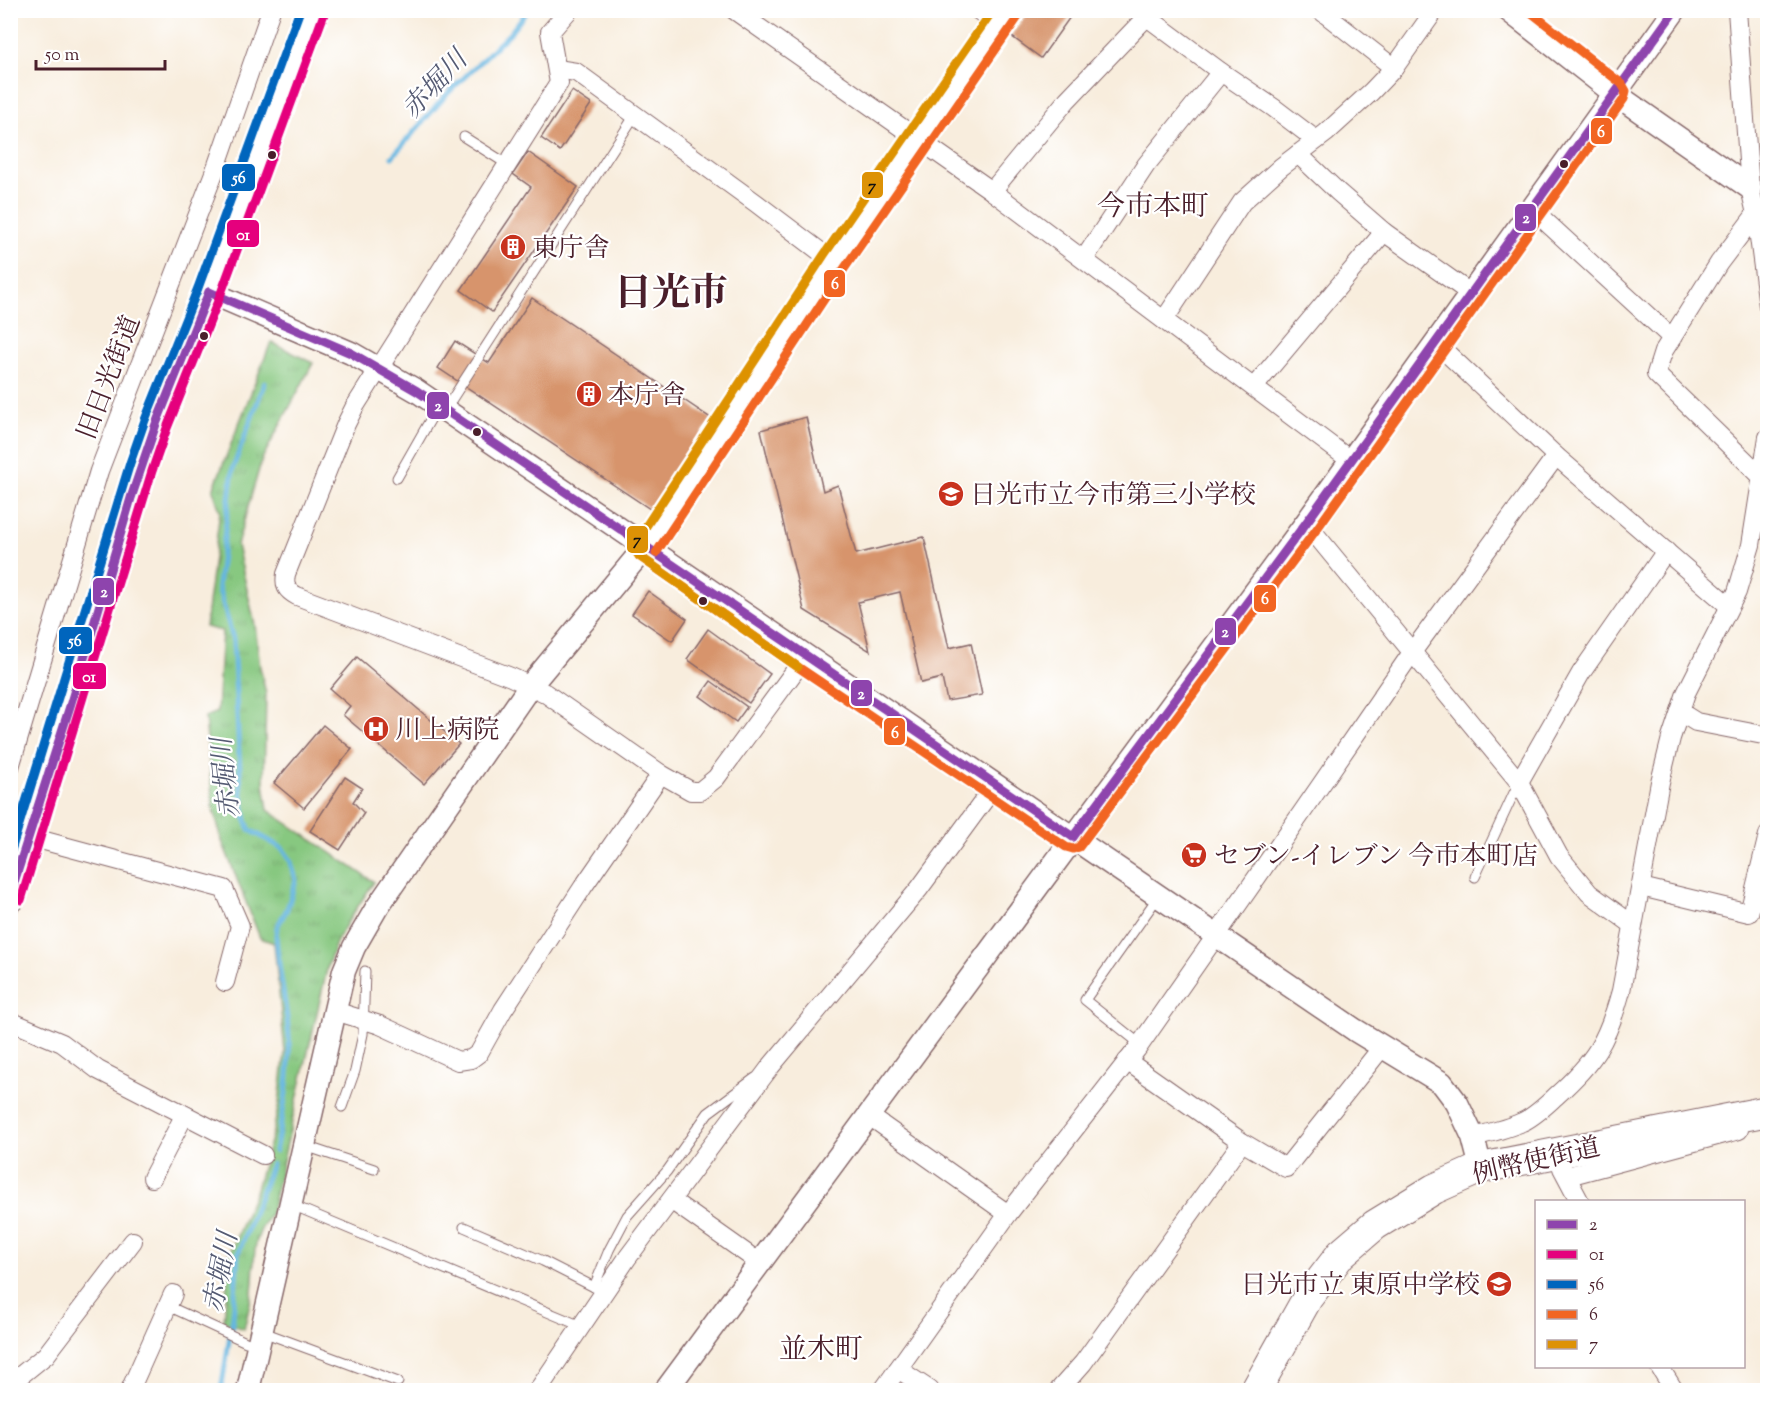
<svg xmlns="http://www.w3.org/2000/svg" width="1778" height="1401" font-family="'Sorts Mill Goudy','Noto Serif JP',serif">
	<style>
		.grass { fill: url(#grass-tufts); stroke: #687456; stroke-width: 1.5 }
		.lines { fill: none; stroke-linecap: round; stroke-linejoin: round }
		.stream { stroke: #65b6e0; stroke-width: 5 }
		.building { fill: #d7946c }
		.service-casing { stroke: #876769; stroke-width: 11 }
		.minor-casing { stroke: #876769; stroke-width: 20 }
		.tertiary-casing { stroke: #876769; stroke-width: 25 }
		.trunk-casing { stroke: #876769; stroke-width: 32 }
		.service { stroke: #fff; stroke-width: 9 }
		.minor { stroke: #fff; stroke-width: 18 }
		.tertiary { stroke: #fff; stroke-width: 22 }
		.trunk { stroke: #fff; stroke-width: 30 }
		.bus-1-casing { stroke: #fff; stroke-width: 14 }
		.bus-2-casing { stroke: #fff; stroke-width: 14 }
		.bus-3-casing { stroke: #fff; stroke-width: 14 }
		.bus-4-casing { stroke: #fff; stroke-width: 14 }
		.bus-5-casing { stroke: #fff; stroke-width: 14 }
		.bus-1 { stroke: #8e44ad; stroke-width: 9 }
		.bus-2 { stroke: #e5007d; stroke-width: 9 }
		.bus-3 { stroke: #0065bd; stroke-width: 9 }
		.bus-4 { stroke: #f26522; stroke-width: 9 }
		.bus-5 { stroke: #dd9206; stroke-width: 9 }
		.bus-dot { fill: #4a1f2b; stroke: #fff; stroke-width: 2 }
		.labels { text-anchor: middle; stroke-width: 4.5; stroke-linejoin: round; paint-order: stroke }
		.poi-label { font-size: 26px; fill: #4a1f2b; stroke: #fff; text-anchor: start }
		.street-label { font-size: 26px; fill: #4a1f2b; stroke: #fff }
		.water-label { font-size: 27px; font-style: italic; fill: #555b73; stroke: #fff }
		.quarter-label { font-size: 28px; fill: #4a1f2b; stroke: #fff }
		.town-label { font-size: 38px; font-weight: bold; fill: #4a1f2b; stroke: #fff }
		.line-badge { stroke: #fff; stroke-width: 2 }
		.badge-label { font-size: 16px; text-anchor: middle; font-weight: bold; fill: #fff }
		.pale-badge-label { font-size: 16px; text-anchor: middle; font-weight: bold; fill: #111 }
	</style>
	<defs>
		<pattern id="grass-tufts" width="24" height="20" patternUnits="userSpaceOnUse" patternTransform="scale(1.5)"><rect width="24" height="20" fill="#87c880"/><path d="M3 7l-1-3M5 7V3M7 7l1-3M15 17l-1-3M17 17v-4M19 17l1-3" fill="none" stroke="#76ab6f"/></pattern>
	</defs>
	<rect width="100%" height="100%" fill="#fff"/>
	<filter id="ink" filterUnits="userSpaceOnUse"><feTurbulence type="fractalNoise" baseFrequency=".0167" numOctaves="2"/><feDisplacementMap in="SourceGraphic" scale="12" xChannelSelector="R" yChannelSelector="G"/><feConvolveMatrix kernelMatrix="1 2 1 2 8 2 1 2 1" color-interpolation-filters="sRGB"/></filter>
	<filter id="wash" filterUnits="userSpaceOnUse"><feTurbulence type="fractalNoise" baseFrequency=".008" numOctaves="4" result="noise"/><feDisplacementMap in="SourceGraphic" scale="24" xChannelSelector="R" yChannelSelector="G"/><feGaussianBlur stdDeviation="1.35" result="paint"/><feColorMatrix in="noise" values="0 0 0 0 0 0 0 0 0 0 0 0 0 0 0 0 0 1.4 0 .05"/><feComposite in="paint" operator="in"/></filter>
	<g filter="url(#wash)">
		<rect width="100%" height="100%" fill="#f8eddd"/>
		<path class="grass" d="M 271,342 L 313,363 L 262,459 L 237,545 L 255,625 L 260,667 L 266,694 L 264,783 L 268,810 L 374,882 L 347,923 L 336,943 L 328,965 L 271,1213 C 249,1243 256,1259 252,1292 C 250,1305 247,1317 244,1329 L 224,1322 L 229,1255 L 255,1192 L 274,1128 L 279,1103 L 285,1052 L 274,943 L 260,938 L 222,841 L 213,807 L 205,717 L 217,712 L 222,631 L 205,627 L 220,511 L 213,490 Z"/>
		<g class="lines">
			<g class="stream">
				<polyline points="392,157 446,95 510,33 528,10"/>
				<path d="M 265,382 L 233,468 L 218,586 L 233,639 L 241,791 L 246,821 L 250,830 L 282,848 L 290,859 L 296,880 L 287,909 L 277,927 L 276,935 C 278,969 286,1002 289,1036 C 291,1075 283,1114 275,1151"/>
				<polyline points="221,1390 233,1317 238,1254 272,1164"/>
			</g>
		</g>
		<g id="blocks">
			<g class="building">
				<polygon points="1029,10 1075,10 1041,58 1011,36"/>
				<polygon points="572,91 591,104 560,151 541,138"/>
				<polygon points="528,152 578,187 492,312 461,290 531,187 513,174"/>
				<polygon points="532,298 712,419 666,488 671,491 656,513 438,368 455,341 489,363"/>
				<polygon points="806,417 823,491 838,485 856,554 924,537 949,648 971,643 982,695 947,701 942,678 921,683 900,592 858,602 870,651 804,610 761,430"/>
				<polygon points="648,591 687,619 672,641 632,614"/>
				<polygon points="708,629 770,674 749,703 687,659"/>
				<polygon points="357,657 459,744 424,784 343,715 350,706 330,689"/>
				<polygon points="711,681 747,707 736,722 700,696"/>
				<polygon points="323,725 352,749 304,808 274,783"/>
				<polygon points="345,777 362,788 353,802 364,813 340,850 310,831"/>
				<polygon points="32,1384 49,1390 30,1390"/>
			</g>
		</g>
	</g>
	<g filter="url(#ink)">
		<use href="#blocks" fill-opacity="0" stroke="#876769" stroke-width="1.5"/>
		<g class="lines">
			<g class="service-casing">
				<g id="service">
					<polyline points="464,137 507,164"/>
					<polyline points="445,410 635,115"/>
					<polyline points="397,478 438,406"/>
					<polyline points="1475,877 1519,782"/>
					<polyline points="1140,1044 1085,1000 1158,897"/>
					<polyline points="342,1107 355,1071 363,1034 365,971"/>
					<polyline points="305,1146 374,1169"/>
					<polyline points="292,1205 581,1326"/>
					<polyline points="464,1227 543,1261 598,1289"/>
					<polyline points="594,1287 609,1250 627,1216 667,1171 708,1113 755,1078"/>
					<polyline points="168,1306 246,1342 258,1345"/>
					<polyline points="263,1332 398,1382"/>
				</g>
			</g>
			<g class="minor-casing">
				<g id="minor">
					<path d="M 569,10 L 550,32 L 559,83 L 354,408 L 346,424 L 286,574 C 284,586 286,590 297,596 L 511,677 L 545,693 L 661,774 L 691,791 L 700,791 L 716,778 L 805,657"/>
					<polyline points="734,10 992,191 1350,460"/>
					<polyline points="978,10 998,25"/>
					<polyline points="1320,10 1394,68"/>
					<polyline points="1737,10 1750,188 1756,214 1768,306"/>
					<polyline points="1147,17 1221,72 1274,108 1316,140"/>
					<polyline points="557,69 576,72 756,203 834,262"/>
					<polyline points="1298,154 1338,192 1384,232 1470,293"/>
					<polyline points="992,191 1067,100 1153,10"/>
					<polyline points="1532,209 1672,338"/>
					<polyline points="1756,214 1719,263 1663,352 1656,374 1762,477"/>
					<polyline points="1084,259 1146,165 1221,72"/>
					<polyline points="1164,320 1242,202 1281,167 1326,133 1371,92 1394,68 1435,10"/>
					<polyline points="1435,342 1556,456 1729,606"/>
					<polyline points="1254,387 1384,232"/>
					<polyline points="1306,523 1519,782 1559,856 1589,893 1633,925"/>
					<polyline points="646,546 834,262 1008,10"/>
					<polyline points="1680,712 1696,722 1768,736"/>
					<polyline points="10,767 99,471 217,165 271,10"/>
					<polyline points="1519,782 1581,673 1666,551"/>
					<polyline points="30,837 224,889 240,926 225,982"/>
					<polyline points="1641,887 1749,913 1768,835"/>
					<polyline points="335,1011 380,1025 458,1061 471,1059 479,1053 503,1010 583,887 661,774"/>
					<polyline points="10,1021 62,1043 98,1070 263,1155"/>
					<polyline points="1127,1061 1242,1142 1286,1168 1383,1046"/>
					<polyline points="868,1115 1008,1214"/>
					<path d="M 1473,1137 C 1489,1133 1507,1129 1522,1122 C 1534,1117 1546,1105 1556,1096 C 1595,1061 1607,1042 1621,991 L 1660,782 L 1671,738 L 1686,693 L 1737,592 L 1751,545 L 1768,437"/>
					<polyline points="1562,1168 1580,1202"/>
					<polyline points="1568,1176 1739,1130"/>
					<polyline points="152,1178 184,1116"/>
					<polyline points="671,1200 760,1263"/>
					<polyline points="1659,1366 1674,1390"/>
					<polyline points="898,1369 930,1390"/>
					<polyline points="10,1384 46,1355 133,1241"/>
					<polyline points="130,1390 173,1294"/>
					<polyline points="538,1390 628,1257 771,1066 919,889 996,784"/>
					<polyline points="883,1390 1008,1214 1137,1049 1303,811 1413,651 1556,456"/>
					<polyline points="1059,1390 1083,1363 1242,1142"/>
				</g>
			</g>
			<g class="tertiary-casing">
				<g id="tertiary">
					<polyline points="1508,10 1614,93 1750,188"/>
					<polyline points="209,292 351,353 417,391 1355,1030 1442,1083 1457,1103 1473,1137 1481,1168"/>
					<polyline points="248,1390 344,971 354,947 376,909 530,686 646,546"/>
					<polyline points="666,1390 1306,523 1675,10"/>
				</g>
			</g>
			<g class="trunk-casing">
				<g id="trunk">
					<polyline points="10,897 141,467 156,424 209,292 313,10"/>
					<polyline points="1256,1390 1308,1297 1341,1254 1375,1225 1434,1189 1481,1168 1768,1111"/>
				</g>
			</g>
			<use href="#service" class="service"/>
			<use href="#minor" class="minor"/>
			<use href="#tertiary" class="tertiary"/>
			<use href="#trunk" class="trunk"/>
			<g class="bus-1-casing">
				<g id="bus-1">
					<polyline points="209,292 351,353 417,391 1073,837"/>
					<polyline points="1073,837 1306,523 1675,10"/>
					<polyline points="10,895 70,706 131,498 156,424 209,292"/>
				</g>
			</g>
			<g class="bus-2-casing">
				<polyline id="bus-2" points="21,900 152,471 167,428 220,296 324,14"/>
			</g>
			<g class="bus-3-casing">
				<polyline id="bus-3" points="10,854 130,463 145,420 198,288 300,10"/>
			</g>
			<g class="bus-4-casing">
				<g id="bus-4">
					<polyline points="656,553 844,269 1018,17"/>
					<polyline points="639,556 798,667 1066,847 1073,849 1079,847 1316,530 1624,99 1626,91 1622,84 1528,10"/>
				</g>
			</g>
			<g class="bus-5-casing">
				<polyline id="bus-5" points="798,667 639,556 634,549 635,543 824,255 993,10"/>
			</g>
			<use href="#bus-1" class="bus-1"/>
			<use href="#bus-2" class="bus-2"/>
			<use href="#bus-3" class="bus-3"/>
			<use href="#bus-4" class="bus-4"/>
			<use href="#bus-5" class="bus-5"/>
		</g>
	</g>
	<defs>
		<g id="building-disc" transform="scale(1.35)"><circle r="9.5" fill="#c8321e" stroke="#fff"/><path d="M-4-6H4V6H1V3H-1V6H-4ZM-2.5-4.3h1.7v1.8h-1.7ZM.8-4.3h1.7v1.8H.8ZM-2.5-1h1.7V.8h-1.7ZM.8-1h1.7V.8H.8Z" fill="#fff"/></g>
		<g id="school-disc" transform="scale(1.35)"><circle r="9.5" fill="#c8321e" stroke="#fff"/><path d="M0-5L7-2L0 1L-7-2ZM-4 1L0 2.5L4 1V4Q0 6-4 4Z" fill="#fff"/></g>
		<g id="hospital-disc" transform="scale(1.35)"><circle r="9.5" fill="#c8321e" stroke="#fff"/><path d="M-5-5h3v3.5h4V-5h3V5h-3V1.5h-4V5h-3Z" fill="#fff"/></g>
		<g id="supermarket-disc" transform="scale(1.35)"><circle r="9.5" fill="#c8321e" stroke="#fff"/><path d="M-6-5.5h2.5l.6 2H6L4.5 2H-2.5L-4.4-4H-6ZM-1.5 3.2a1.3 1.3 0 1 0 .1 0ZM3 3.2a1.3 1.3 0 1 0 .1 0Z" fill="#fff"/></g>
	</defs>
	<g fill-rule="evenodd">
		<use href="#building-disc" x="513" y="247"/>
		<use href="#building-disc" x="589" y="394"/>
		<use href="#school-disc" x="951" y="494"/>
		<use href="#hospital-disc" x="376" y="729"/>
		<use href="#supermarket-disc" x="1194" y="855"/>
		<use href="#school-disc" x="1499" y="1284"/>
	</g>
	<g class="bus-dot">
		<circle cx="272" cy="155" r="5"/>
		<circle cx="1564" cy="164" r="5"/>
		<circle cx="204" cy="336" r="5"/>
		<circle cx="477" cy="432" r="5"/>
		<circle cx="703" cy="601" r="5"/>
	</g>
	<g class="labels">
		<g class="poi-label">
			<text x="532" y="256">東庁舎</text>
			<text x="608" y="403">本庁舎</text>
			<text x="970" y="503">日光市立今市第三小学校</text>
			<text x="395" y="738">川上病院</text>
			<text x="1214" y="864">セブン-イレブン 今市本町店</text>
			<text x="1480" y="1293" text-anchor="end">日光市立 東原中学校</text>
		</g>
		<g class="street-label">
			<text transform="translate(108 377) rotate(-69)" y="9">旧日光街道</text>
			<text transform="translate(1536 1160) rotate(-13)" y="9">例幣使街道</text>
		</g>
		<g class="water-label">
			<text transform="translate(434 84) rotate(-47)" y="9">赤堀川</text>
			<text transform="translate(225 778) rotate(-96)" y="9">赤堀川</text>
			<text transform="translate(220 1272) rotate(-79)" y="9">赤堀川</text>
		</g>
		<g class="quarter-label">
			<text x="1153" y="215">今市本町</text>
			<text x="821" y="1358">並木町</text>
		</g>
		<g class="town-label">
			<text x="671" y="305">日光市</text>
		</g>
	</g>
	<g class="line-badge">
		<rect x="1590" y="117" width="23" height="28" rx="6" fill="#f26522"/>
		<rect x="221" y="163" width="35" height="29" rx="6" fill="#0065bd"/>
		<rect x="861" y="171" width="23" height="28" rx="6" fill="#dd9206"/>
		<rect x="1514" y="203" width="23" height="29" rx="6" fill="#8e44ad"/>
		<rect x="226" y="219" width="34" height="29" rx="6" fill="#e5007d"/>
		<rect x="823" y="269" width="23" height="29" rx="6" fill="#f26522"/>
		<rect x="426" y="391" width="24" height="29" rx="6" fill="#8e44ad"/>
		<rect x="626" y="525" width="23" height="29" rx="6" fill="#dd9206"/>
		<rect x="92" y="577" width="23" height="29" rx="6" fill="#8e44ad"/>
		<rect x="1253" y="584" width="24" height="29" rx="6" fill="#f26522"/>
		<rect x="1214" y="617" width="23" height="29" rx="6" fill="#8e44ad"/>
		<rect x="58" y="626" width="35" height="29" rx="6" fill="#0065bd"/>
		<rect x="72" y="662" width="35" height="28" rx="6" fill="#e5007d"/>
		<rect x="850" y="679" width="23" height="28" rx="6" fill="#8e44ad"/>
		<rect x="883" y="717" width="23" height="29" rx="6" fill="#f26522"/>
	</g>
	<g class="badge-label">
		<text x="1601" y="137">6</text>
		<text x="239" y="183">56</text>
		<text x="1526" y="223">2</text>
		<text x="243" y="240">01</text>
		<text x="835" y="289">6</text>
		<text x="438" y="411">2</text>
		<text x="104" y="597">2</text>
		<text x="1265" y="604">6</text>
		<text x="1225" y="637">2</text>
		<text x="75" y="646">56</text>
		<text x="89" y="682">01</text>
		<text x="861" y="699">2</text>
		<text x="895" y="738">6</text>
	</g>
	<g class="pale-badge-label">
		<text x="872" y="191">7</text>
		<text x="637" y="545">7</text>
	</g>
	<rect width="1778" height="1401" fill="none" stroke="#fff" stroke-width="36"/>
	<rect x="1535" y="1200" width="210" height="168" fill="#ffffff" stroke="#b7a5aa" stroke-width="1.5"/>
	<rect x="1547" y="1220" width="30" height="9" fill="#8e44ad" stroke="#b7a5aa" stroke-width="1.5"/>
	<text x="1589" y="1230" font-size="18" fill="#4a1f2b">2</text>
	<rect x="1547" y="1250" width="30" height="9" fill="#e5007d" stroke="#b7a5aa" stroke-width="1.5"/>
	<text x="1589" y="1260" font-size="18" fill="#4a1f2b">01</text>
	<rect x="1547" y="1280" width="30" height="9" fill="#0065bd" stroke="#b7a5aa" stroke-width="1.5"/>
	<text x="1589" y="1290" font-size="18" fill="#4a1f2b">56</text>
	<rect x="1547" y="1310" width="30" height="9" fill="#f26522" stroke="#b7a5aa" stroke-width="1.5"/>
	<text x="1589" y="1320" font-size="18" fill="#4a1f2b">6</text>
	<rect x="1547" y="1340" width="30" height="9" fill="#dd9206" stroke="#b7a5aa" stroke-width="1.5"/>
	<text x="1589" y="1350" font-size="18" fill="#4a1f2b">7</text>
	<path d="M36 60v9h129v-9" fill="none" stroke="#4a1f2b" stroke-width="3"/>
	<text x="45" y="60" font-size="18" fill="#4a1f2b" stroke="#ffffff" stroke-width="4.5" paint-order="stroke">50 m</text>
</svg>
